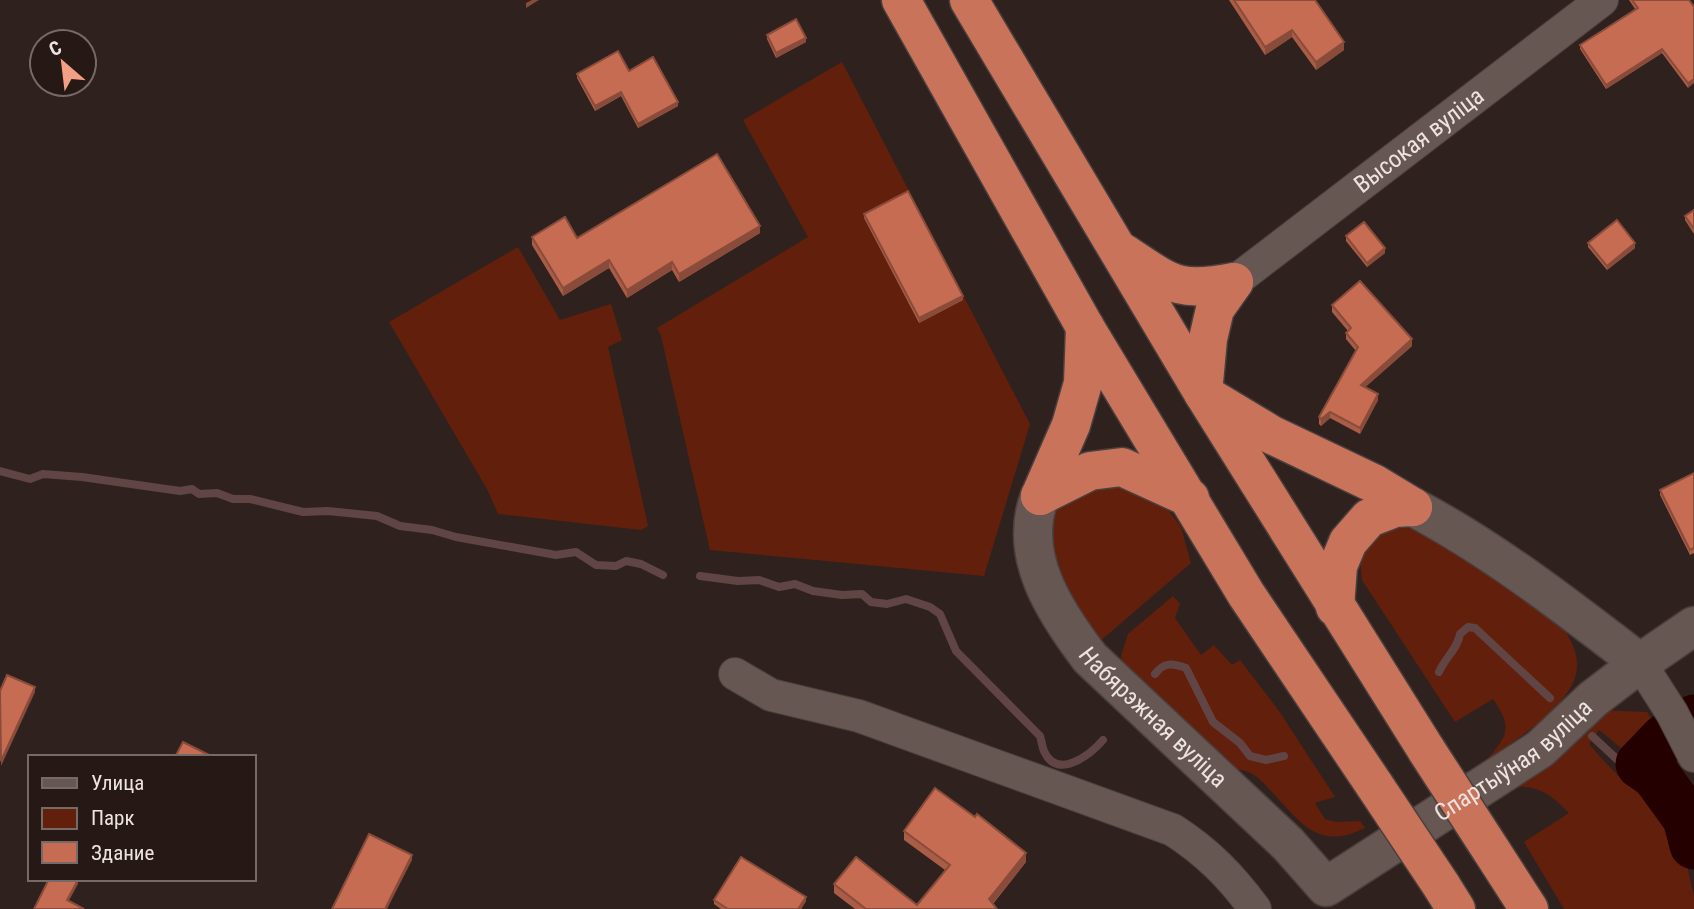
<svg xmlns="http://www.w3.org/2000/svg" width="1694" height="909" font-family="'Roboto Condensed',sans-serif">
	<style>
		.green { fill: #621f0c }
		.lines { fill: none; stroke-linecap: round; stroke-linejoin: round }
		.stream { stroke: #614444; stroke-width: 8 }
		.river { stroke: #250000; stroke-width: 49 }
		.street-casing { stroke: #4a3f3c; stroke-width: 34 }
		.secondary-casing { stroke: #4a3f3c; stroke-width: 41 }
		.highway-casing { stroke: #4a3f3c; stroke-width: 41 }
		.street { stroke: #675753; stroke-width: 32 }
		.secondary { stroke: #675753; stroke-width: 38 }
		.highway { stroke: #ca735b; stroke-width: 38 }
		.highway-bridge-casing { stroke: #4a3f3c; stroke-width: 41; stroke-linecap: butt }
		.highway-bridge { stroke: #ca735b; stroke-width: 38 }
		.wall { fill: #a95d47 }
		.shaded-wall { fill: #8a4c3a }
		.building { fill: #c56c53; stroke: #8a4c3a; stroke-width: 2 }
		.labels { text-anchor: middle; stroke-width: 7; stroke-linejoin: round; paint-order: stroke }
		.street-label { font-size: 24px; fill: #ede4e1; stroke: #251815 }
	</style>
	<rect width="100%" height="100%" fill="#2f221e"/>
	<g class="green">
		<polygon points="842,62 1030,424 984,576 710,550 661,336 657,328 808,237 743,120"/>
		<polygon points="518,247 560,320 611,304 622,340 608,347 648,526 641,530 498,514 487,489 389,322"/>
		<polygon points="1097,477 1161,501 1181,527 1191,563 1099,642 1067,602 1049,537 1055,505"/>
		<path d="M 1395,526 L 1426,531 L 1563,627 C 1570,639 1578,652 1577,667 C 1576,704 1513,741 1485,762 C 1507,736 1514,729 1493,699 L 1455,722 L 1362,580 C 1357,550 1368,538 1395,526 Z"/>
		<path d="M 1173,596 L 1180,604 L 1175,618 L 1201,655 L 1214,645 L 1232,665 L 1240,660 L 1279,711 L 1335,797 L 1315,803 L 1325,819 L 1336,822 L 1360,821 L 1365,828 C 1317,852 1300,821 1270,790 C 1265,785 1260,778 1254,775 C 1249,771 1240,770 1233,768 L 1126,673 L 1121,656 L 1128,634 Z"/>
		<path d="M 1598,710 L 1647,712 L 1660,734 L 1640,751 L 1630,755 L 1599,730 L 1589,744 C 1617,777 1639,797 1676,819 L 1694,896 L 1694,909 L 1564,909 L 1524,842 L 1569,813 C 1552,795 1539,785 1513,787 Z"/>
		<polygon points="1674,765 1694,804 1694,812 1666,776"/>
	</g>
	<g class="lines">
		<g class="stream">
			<polyline points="0,471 30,479 43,474 82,477 180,491 192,489 199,494 217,493 233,499 250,499 303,512 328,511 377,516 400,526 432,530 456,537 556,555 576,552 596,565 616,566 626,561 641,564 663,575"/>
			<path d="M 700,576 L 738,581 L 759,580 L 779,587 L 795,584 L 813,591 L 842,595 L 862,594 L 871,602 L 887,604 L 906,599 L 930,607 L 940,614 L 956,651 L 1040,736 C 1042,742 1042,748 1045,753 C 1058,780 1091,754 1103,740"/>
			<path d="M 1439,672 C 1445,658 1458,648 1460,634 L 1468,627 L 1475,628 L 1550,698"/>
			<path d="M 1155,674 C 1164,662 1172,663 1186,668 L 1213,722 L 1240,743 L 1250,756 L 1266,760 L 1284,756"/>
			<polyline points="1592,736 1622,764 1640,764"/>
		</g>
		<polyline class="river" points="1694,719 1664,739 1640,764 1655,774 1687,818 1694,845"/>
		<g class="street-casing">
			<g id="street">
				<path id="s1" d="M 1234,282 L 1602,0"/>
				<polyline points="1640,663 1672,713 1694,756"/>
				<path d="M 735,674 L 771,695 L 859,716 L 1173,830 C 1207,852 1231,876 1255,909"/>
			</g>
		</g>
		<g class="secondary-casing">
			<g id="secondary">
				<path id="s2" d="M 1040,496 C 1017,555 1055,612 1090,658 L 1288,844 L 1326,887 L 1540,749 L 1593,699 L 1640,663 L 1694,626"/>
				<path d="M 1413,507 C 1494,550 1567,607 1640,663"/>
			</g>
		</g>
		<g class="highway-casing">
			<g id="highway">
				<polyline points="901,0 1085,327 1246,594 1375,786"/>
				<polyline points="969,0 1203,393 1427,751"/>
				<path d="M 1124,253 C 1171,284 1177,293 1234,282"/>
				<polyline points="1203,393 1208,339 1215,309 1234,282"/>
				<polyline points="1209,397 1272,435 1375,484 1413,507"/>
				<polyline points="1040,496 1071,425 1083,383 1085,327"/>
				<polyline points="1040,496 1090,471 1122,467 1190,498"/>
				<polyline points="1335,607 1338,566 1348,542 1369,518 1395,508 1413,507"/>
				<polyline points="1491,850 1529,909"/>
				<polyline points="1441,885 1456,909"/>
			</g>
		</g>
		<use href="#street" class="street"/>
		<use href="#secondary" class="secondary"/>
		<use href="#highway" class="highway"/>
		<g class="highway-bridge-casing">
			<g id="highway-bridge">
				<polyline points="1427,751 1491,850"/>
				<polyline points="1375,786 1441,885"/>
			</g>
		</g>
		<use href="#highway-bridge" class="highway-bridge"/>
	</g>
	<g class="wall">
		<polygon points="1229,0 1315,0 1344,50 1316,70 1292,37 1265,55"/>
		<polygon points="1629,0 1689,0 1688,88 1662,53 1606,89 1580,49 1580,45 1635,9"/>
		<polygon points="767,35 806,42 776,58 767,39"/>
		<polygon points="629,71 678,106 638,128 621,96 595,111 577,78 577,74"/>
		<polygon points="1694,210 1694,234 1685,220 1685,216"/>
		<polygon points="864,214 963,300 919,323 864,218"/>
		<polygon points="760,233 679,282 672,270 627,298 609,268 563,296 532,245 532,237 577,238"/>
		<polygon points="1346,236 1385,253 1367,267 1346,241"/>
		<polygon points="1588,243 1635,248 1607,270 1588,247"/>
		<polygon points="1332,305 1412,346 1365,387 1378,400 1360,434 1330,418 1321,426 1319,424 1319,417 1356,351 1346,339 1346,333 1348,331 1332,312"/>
		<polygon points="1694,473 1694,553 1690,555 1660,495 1660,490"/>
		<polygon points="975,817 1026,862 993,904 997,909 855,909 834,893 834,884 917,905 945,870 904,840 904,831"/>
		<polygon points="714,900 806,901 801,909 721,909 714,904"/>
	</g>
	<g class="shaded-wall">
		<polygon points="532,0 539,0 526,8 526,3"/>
		<polygon points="1292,30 1292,37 1265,55 1265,47"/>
		<polygon points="806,38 806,42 776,58 776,53"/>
		<polygon points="1344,42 1344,50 1316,70 1316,62"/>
		<polygon points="1662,49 1662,53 1606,89 1606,85"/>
		<polygon points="1694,79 1694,83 1688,88 1688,83"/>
		<polygon points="621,92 621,96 595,111 595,106"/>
		<polygon points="678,102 678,106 638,128 638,124"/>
		<polygon points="760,226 760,233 679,282 679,274"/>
		<polygon points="1635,243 1635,248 1607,270 1607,266"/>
		<polygon points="1385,248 1385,253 1367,267 1367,263"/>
		<polygon points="609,260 609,268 563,296 563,288"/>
		<polygon points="672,262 672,270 627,298 627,290"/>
		<polygon points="963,296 963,300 919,323 919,318"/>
		<polygon points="1412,339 1412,346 1361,391 1361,385"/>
		<polygon points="1378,394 1378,400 1360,434 1360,428"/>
		<polygon points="1330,412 1330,418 1321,426 1321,419"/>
		<polygon points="35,687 35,692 1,766 1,761"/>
		<polygon points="1026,853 1026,862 989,908 989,899"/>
		<polygon points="412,855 412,860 387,909 385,909"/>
		<polygon points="78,880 78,884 67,904 67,900"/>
		<polygon points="806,897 806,901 801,909 798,909"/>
	</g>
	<g class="building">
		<polygon points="1234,0 1315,0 1344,42 1316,62 1292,30 1265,47"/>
		<polygon points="1632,0 1689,0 1694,7 1694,79 1688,83 1662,49 1606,85 1580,45 1638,8"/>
		<polygon points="796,19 806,38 776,53 767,35"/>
		<polygon points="618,51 629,71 653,57 678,102 638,124 621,92 595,106 577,74"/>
		<polygon points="717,154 760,226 679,274 672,262 627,290 609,260 563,288 532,237 565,217 577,238"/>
		<polygon points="908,191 963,296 919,318 864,214"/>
		<polygon points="1694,210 1694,229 1685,216"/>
		<polygon points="1617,220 1635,243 1607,266 1588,243"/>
		<polygon points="1364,222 1385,248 1367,263 1346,236"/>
		<polygon points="1360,281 1412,339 1361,385 1378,394 1360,428 1330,412 1321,419 1319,417 1358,347 1346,333 1351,328 1332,305"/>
		<polygon points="1694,473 1694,548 1690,550 1660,490"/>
		<polygon points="7,675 35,687 1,761 0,691"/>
		<polygon points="183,742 213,757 175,757"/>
		<polygon points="935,788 975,817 977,814 1026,853 989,899 997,909 866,909 834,884 856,857 917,905 950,865 904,831"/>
		<polygon points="369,834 412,855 385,909 332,909"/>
		<polygon points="741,857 806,897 798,909 728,909 714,900"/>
		<polygon points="49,879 78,880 67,900 84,909 34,909"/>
	</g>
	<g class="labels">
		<g class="street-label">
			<text dy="8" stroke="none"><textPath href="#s1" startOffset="233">Высокая вуліца</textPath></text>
			<text dy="8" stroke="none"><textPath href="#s2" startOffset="264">Набярэжная вуліца</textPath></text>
			<text dy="8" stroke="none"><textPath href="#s2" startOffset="733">Спартыўная вуліца</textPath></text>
		</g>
	</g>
	<rect x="28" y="755" width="228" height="126" fill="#251815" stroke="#756a67" stroke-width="2"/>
	<rect x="42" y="778" width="35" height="10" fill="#675753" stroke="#756a67" stroke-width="2"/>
	<text x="91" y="790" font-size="21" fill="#ede4e1">Улица</text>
	<rect x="42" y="808" width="35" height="21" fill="#621f0c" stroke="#756a67" stroke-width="2"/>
	<text x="91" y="825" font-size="21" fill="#ede4e1">Парк</text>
	<rect x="42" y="842" width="35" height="21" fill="#c56c53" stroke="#756a67" stroke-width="2"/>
	<text x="91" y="860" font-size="21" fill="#ede4e1">Здание</text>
	<g transform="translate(63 63) rotate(332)"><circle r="33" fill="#251815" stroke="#756a67" stroke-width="2"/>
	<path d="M0-5L12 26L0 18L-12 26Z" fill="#f49e86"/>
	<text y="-10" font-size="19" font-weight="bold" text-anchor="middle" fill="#ede4e1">С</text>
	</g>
</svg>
